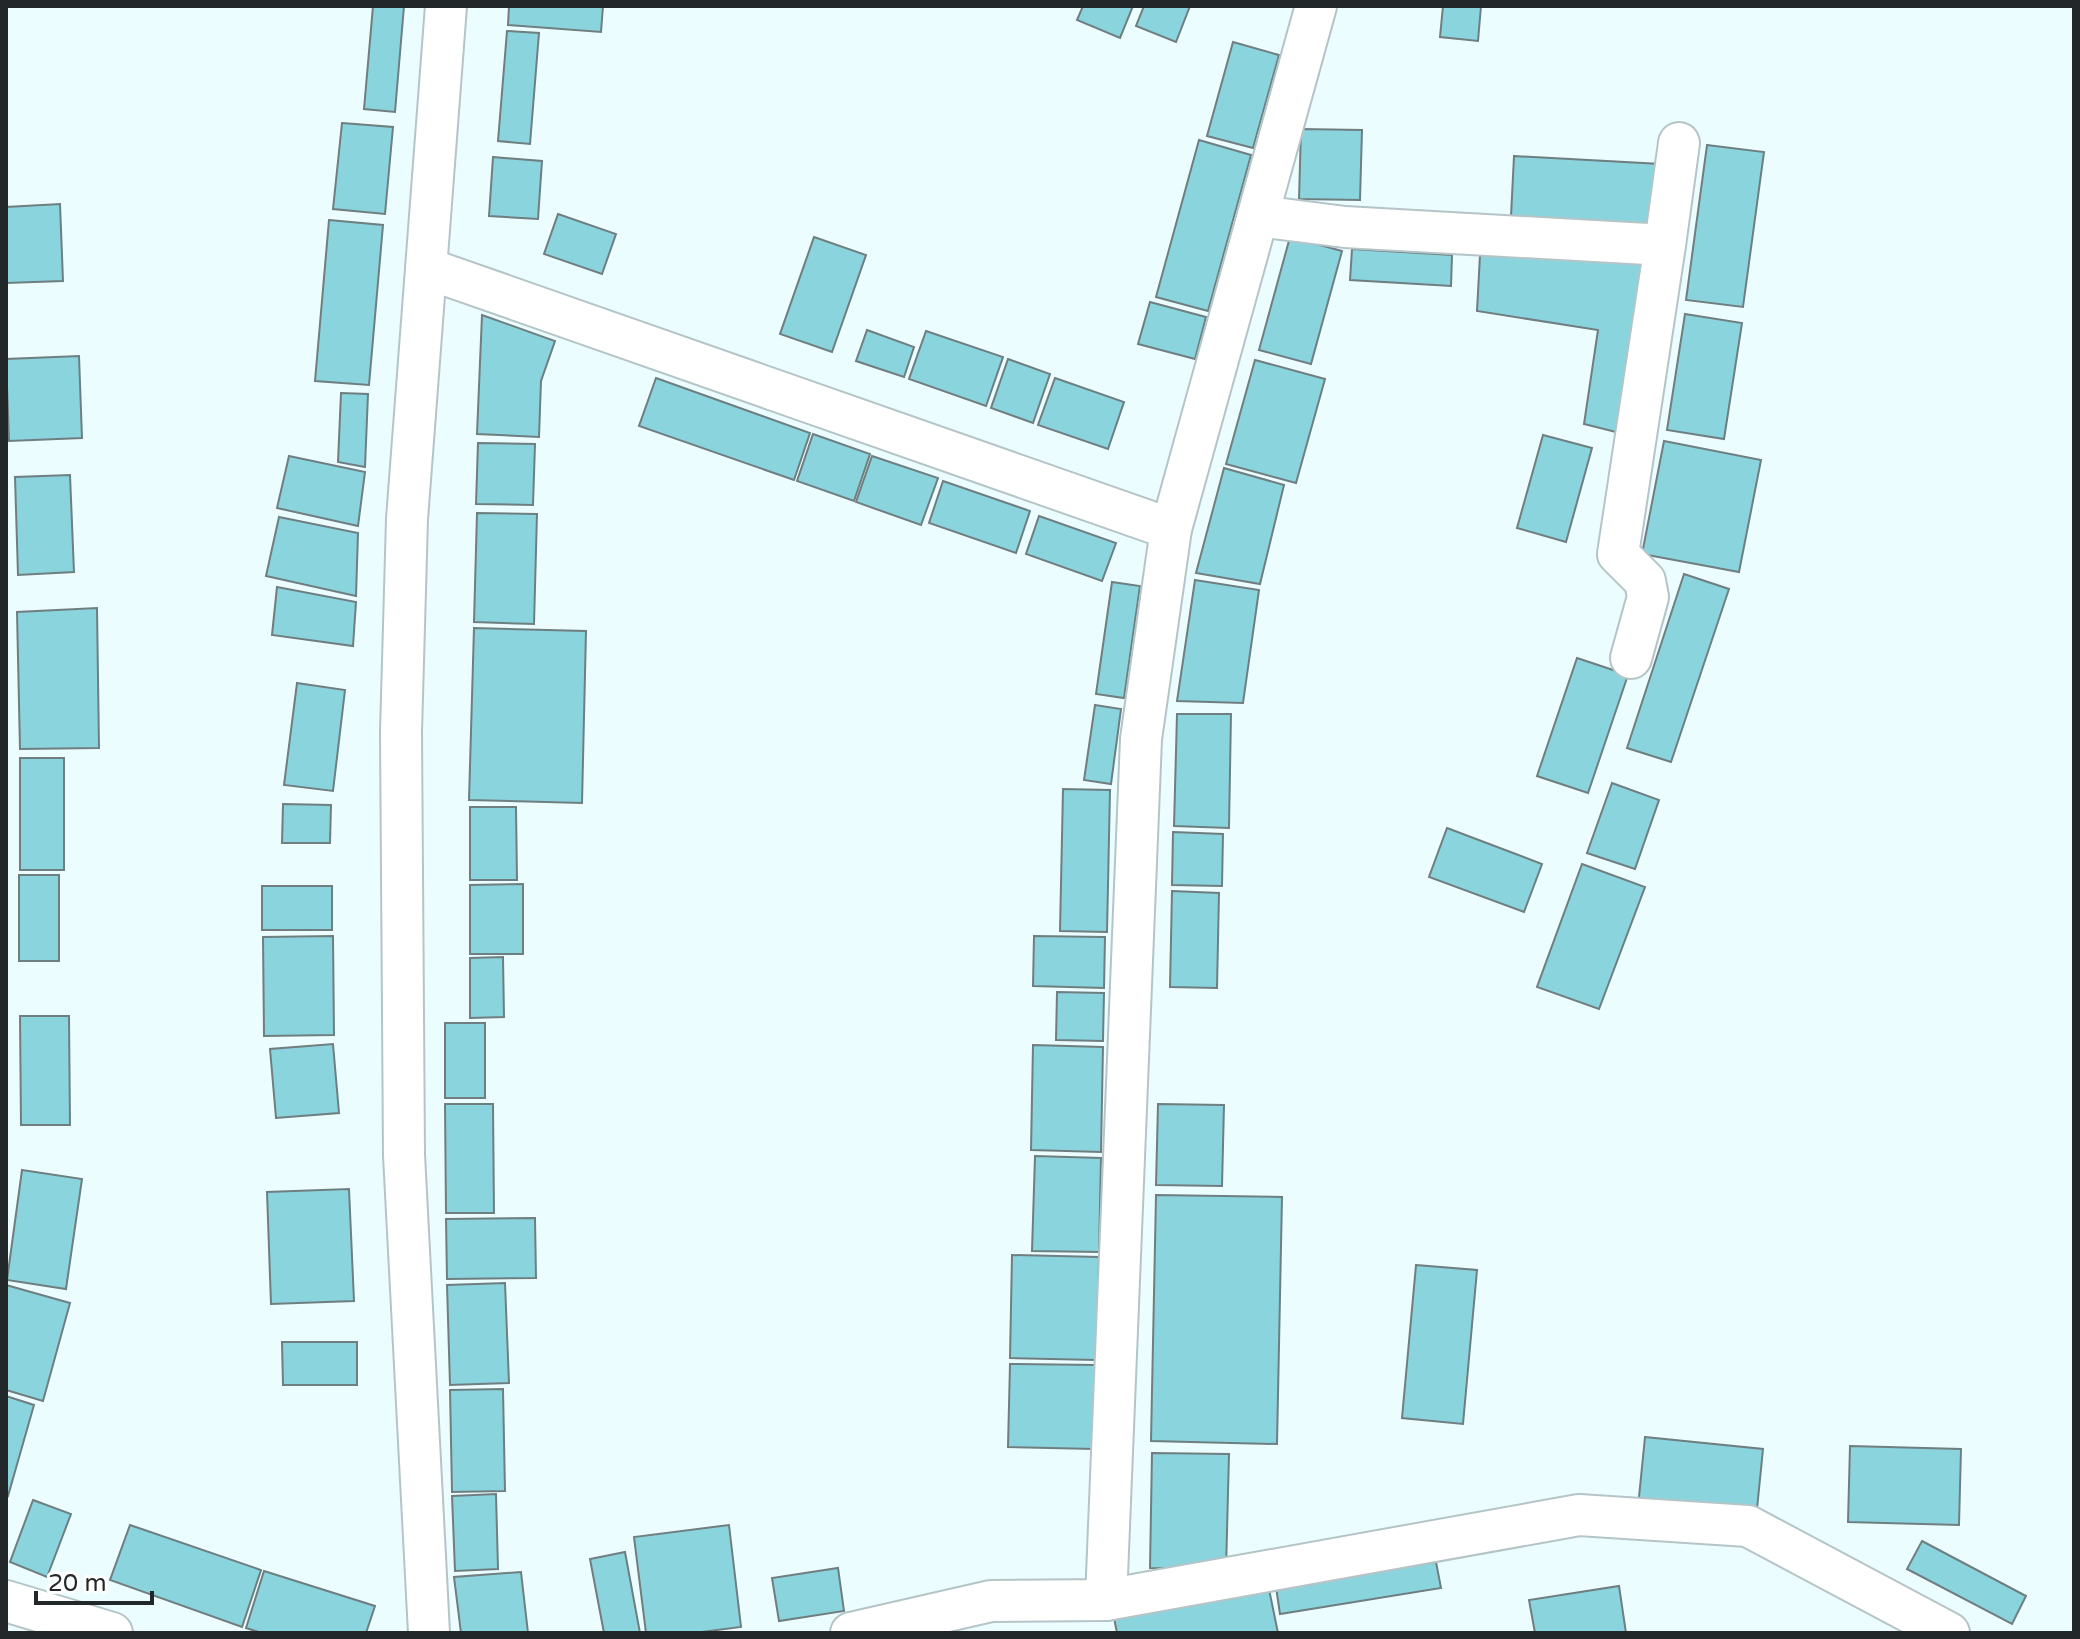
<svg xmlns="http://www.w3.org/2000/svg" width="2080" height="1639" font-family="'Varela Round',sans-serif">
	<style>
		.building { fill: #8ad4dd; stroke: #6f7e80; stroke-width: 2 }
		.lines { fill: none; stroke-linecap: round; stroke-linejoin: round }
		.minor-casing { stroke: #b5c5c7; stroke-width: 44 }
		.minor { stroke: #fff; stroke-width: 40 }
	</style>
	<rect width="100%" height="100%" fill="#ecfdff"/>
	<g class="building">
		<polygon points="373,6 404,6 395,112 364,109"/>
		<polygon points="509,6 603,6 601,32 508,25"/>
		<polygon points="1083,6 1133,6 1120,38 1077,20"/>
		<polygon points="1144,6 1190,6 1176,42 1136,26"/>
		<polygon points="1443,6 1481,6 1478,41 1440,37"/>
		<polygon points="507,31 539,33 530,144 498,141"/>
		<polygon points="1233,42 1279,55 1253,148 1207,136"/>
		<polygon points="342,123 393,127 385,214 333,209"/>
		<polygon points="1301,129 1362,130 1360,200 1299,199"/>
		<polygon points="1199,140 1251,155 1208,311 1156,297"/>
		<polygon points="1707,145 1764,152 1743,307 1686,300"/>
		<polygon points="1514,156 1661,164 1658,225 1511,216"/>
		<polygon points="493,157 542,161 538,219 489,216"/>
		<polygon points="60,204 63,281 6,283 6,207"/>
		<polygon points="558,214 616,234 602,274 544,254"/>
		<polygon points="329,220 383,225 369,385 315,381"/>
		<polygon points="814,237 866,255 832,352 780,334"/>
		<polygon points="1290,237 1342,251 1311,364 1259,350"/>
		<polygon points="1352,249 1452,255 1451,286 1350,280"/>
		<polygon points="1480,255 1655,262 1624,434 1584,424 1598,330 1477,311"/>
		<polygon points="1150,302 1206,317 1195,359 1138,344"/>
		<polygon points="1685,314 1742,323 1724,439 1667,430"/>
		<polygon points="482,315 555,341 541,381 539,437 477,434"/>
		<polygon points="867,330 914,347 904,377 856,361"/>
		<polygon points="926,331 1003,357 986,406 909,379"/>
		<polygon points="79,356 82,438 9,441 6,359"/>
		<polygon points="1008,359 1050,374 1033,423 991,408"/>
		<polygon points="1255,360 1325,379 1296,483 1226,464"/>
		<polygon points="656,378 810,433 794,480 639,426"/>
		<polygon points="1055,378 1124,402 1108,449 1038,425"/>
		<polygon points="341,393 368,394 365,467 338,462"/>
		<polygon points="813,434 870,454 854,501 797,481"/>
		<polygon points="1543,435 1592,448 1566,542 1517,528"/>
		<polygon points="1664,441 1761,460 1739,572 1642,554"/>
		<polygon points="478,443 535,444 533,505 476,504"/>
		<polygon points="289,456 365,472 358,526 277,508"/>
		<polygon points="872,456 938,478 921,525 856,502"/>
		<polygon points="1224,468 1284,485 1260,584 1196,573"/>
		<polygon points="70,475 74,572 18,575 15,477"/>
		<polygon points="943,481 1030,511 1016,553 929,523"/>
		<polygon points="477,513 537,514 534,624 474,622"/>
		<polygon points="1039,516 1116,543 1102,581 1026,554"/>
		<polygon points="279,517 358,533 356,596 266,576"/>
		<polygon points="1684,574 1729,589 1671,762 1627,748"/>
		<polygon points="1195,580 1259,590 1243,703 1177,701"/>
		<polygon points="1112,582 1140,586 1124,698 1096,694"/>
		<polygon points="277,587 356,602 353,646 272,635"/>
		<polygon points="97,608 99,748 20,749 17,612"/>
		<polygon points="474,628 586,631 582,803 469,800"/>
		<polygon points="1577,658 1628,675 1588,793 1537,776"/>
		<polygon points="297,683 345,690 333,791 284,785"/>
		<polygon points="1095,705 1121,709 1111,784 1084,780"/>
		<polygon points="1177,714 1231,714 1229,828 1174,826"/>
		<rect x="20" y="758" width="44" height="112"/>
		<polygon points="1612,783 1659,800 1635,869 1587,853"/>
		<polygon points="1063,789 1110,790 1107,932 1060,931"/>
		<polygon points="283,804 331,805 330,843 282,843"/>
		<polygon points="470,807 516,807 517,880 470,880"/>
		<polygon points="1447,828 1542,864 1524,912 1429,877"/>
		<polygon points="1173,832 1223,834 1222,886 1172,885"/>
		<polygon points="1582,864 1645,887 1599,1009 1537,987"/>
		<rect x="19" y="875" width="40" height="86"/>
		<polygon points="523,884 523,954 470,954 470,885"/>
		<rect x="262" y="886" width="70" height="44"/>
		<polygon points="1172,891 1219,893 1217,988 1170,987"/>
		<polygon points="333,936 334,1035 264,1036 263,937"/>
		<polygon points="1034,936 1105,937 1104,988 1033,986"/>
		<polygon points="503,957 504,1017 470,1018 470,958"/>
		<polygon points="1057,992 1104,993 1103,1041 1056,1040"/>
		<polygon points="20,1016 69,1016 70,1125 21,1125"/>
		<rect x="445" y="1023" width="40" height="75"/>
		<polygon points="333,1044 339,1113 276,1118 270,1049"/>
		<polygon points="1033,1045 1103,1047 1101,1152 1031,1150"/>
		<polygon points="445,1104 493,1104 494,1213 446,1213"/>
		<polygon points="1158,1104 1224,1105 1222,1186 1156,1185"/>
		<polygon points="1035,1156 1101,1158 1099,1252 1032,1251"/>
		<polygon points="22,1170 82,1179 66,1289 7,1280"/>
		<polygon points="349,1189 354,1301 271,1304 267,1192"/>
		<polygon points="1156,1195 1282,1197 1277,1444 1151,1441"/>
		<polygon points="535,1218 536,1278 447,1279 446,1219"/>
		<polygon points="1012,1255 1099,1257 1096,1360 1010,1358"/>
		<polygon points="1416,1265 1477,1270 1463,1424 1402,1418"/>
		<polygon points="505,1283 509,1383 450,1385 447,1285"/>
		<polygon points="6,1285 70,1303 43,1401 6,1390"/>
		<polygon points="282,1342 357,1342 357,1385 283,1385"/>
		<polygon points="1010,1364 1096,1365 1094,1449 1008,1447"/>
		<polygon points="503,1389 505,1491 452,1492 450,1390"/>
		<polygon points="6,1396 34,1405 8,1496 6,1495"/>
		<polygon points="1645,1437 1763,1449 1756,1519 1638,1507"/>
		<polygon points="1850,1446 1961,1449 1959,1525 1848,1522"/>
		<polygon points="1152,1453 1229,1454 1226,1570 1150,1568"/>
		<polygon points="496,1494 498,1569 455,1571 452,1496"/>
		<polygon points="33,1500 71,1514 47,1577 10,1562"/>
		<polygon points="130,1525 261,1570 242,1627 110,1580"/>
		<polygon points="729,1525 741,1627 694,1633 646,1633 634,1537"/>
		<polygon points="1922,1541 2026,1596 2012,1624 1907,1569"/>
		<polygon points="625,1552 640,1633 604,1633 590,1559"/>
		<polygon points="1436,1562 1441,1588 1280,1614 1276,1587"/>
		<polygon points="838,1568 844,1611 779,1621 772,1578"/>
		<polygon points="264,1571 375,1606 366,1633 262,1633 246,1628"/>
		<polygon points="521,1572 528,1633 461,1633 454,1577"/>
		<polygon points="1619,1586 1626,1633 1535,1633 1529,1600"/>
		<polygon points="1269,1589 1278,1633 1117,1633 1114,1618"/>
	</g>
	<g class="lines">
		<g class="minor-casing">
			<g id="minor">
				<polyline points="1258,216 1345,227 1665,245 1679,143"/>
				<polyline points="426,268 1171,529"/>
				<polyline points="1631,658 1648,597 1645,581 1618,554 1665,245"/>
				<polyline points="1106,1600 1141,739 1171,529 1316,6"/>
				<polyline points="6,1601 112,1633"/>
				<polyline points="429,1633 404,1155 401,732 407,519 446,6"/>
				<polyline points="851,1633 991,1601 1106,1600 1579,1515 1748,1526 1949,1633"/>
			</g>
		</g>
		<use href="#minor" class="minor"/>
	</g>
	<rect width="2080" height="1639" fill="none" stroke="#222829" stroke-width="16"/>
	<path d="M36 1591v12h116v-12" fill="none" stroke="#222829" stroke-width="4"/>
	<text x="48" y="1591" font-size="24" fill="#222829" stroke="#ffffff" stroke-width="6" paint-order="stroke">20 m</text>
</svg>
